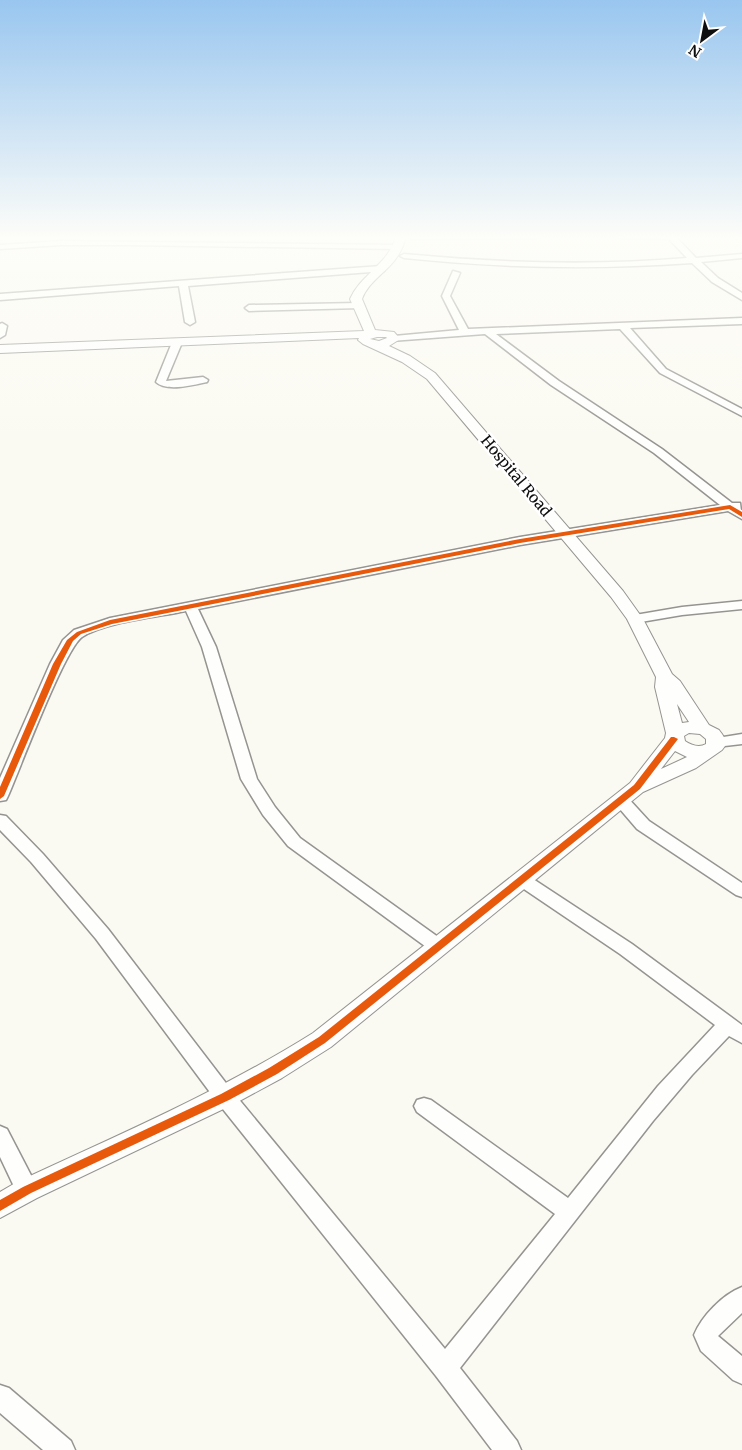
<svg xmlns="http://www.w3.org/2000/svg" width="742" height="1450" font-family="Merriweather,serif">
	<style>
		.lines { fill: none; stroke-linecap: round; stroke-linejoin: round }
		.minor-casing { stroke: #959491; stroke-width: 3 }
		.tertiary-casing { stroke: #959491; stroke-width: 2 }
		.minor { fill: #fefefd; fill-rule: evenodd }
		.tertiary { fill: #fefefd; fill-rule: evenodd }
		.cycleway-casing { stroke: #fff; stroke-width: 3 }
		.cycleway { fill: #e8590c; fill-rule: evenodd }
		.labels { text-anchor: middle; stroke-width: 5; stroke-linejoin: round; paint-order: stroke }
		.far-street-label { font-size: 15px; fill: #0e0e0e; stroke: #fff }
	</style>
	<rect width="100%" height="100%" fill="#fbfaf2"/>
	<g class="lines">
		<g class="minor-casing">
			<g id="minor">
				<polygon points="408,236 542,236 538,238 412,239"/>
				<path d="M 617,236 L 675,236 L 696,258 L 742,254 L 742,258 L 701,262 L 718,278 L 742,293 L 742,300 L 712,282 L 692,263 C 595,270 500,268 404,258 L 400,256 L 404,254 C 499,263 592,266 687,258 L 669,239 L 621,238 Z"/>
				<polygon points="61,241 398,245 402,247 398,249 129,245 61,245 0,249 0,245"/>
				<polygon points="381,266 385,269 384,271 188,286 195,322 190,325 185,322 179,286 0,300 0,294"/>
				<path d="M 453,271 L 460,273 L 450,296 L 468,329 L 742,318 L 742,324 L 630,328 L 666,369 L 742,409 L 742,416 L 660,373 L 620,329 L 496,334 L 559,381 L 662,449 L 732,503 L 740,503 L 742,519 L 728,511 L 520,545 L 198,609 L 216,647 L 257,779 L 275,807 L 300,838 L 445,942 L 448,947 L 445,952 L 439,954 L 433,952 L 288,846 L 263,815 L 241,779 L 202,647 L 186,611 C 158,617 105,622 82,637 C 64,650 20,769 8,796 L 6,800 L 0,801 L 0,778 L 50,664 L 63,640 L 74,630 L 110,618 L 520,537 L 720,505 L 654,453 L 551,385 L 485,334 L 391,341 L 391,337 L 394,336 L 459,330 L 442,296 Z"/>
				<polygon points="358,303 361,304 361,308 249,311 245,308 249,305"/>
				<polygon points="2,323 7,326 5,335 0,338 0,324"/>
				<path d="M 176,342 L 181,345 L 166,381 L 203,377 L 208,380 L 207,382 C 194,385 166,392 156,382 L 171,345 Z"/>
				<polygon points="742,601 742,609 682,615 635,623 628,619 635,615 682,607"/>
				<polygon points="742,734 742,744 716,747 711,745 708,742 711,739"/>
				<polygon points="621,796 627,797 649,821 742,883 742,897 736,895 637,829 613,801 615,797"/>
				<polygon points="0,815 6,816 43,854 108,929 232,1091 445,1349 555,1214 417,1112 414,1106 417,1100 424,1098 431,1100 568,1198 658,1086 715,1025 620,954 515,883 512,879 515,875 521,873 527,875 632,944 742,1025 742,1043 729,1036 692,1075 653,1121 460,1368 517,1441 521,1450 492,1450 436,1376 218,1103 96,939 31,862 0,830"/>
				<polygon points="0,1126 7,1129 35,1183 38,1190 35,1197 27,1199 19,1197 0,1157"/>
				<path d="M 742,1287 L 742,1313 L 718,1336 L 742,1356 L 742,1384 L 733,1380 L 701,1351 L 694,1335 C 702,1316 722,1295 742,1287 Z"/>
				<polygon points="0,1385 9,1388 71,1441 75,1450 43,1450 0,1413"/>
			</g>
		</g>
		<g class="tertiary-casing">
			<path id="tertiary" d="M 396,236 L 406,236 C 399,269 371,275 362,299 L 375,330 L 394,332 L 400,339 L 389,346 L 410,356 L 435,373 L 623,591 L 643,619 L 672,674 L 680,681 L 709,725 L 719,730 L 722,734 L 725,739 L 725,746 L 722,750 L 696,768 L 643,792 L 331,1047 L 282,1078 L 234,1104 L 37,1198 L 0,1218 L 0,1192 L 17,1182 C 118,1135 219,1092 313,1033 L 630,783 L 665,738 L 666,733 L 655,687 L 656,677 L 627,619 L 611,597 L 427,379 L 402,362 L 363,344 L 358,340 L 359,338 L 0,353 L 0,345 L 364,331 L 350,299 C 361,274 389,264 396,236 ZM 377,337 L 386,337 L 387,338 L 379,341 L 370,339 ZM 677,704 L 689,722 L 682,723 ZM 689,733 L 700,734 L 706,739 L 706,744 C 699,748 691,745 685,741 L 684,736 ZM 675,751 L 687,757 L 661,769 Z"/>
		</g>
		<use href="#minor" class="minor"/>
		<use href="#tertiary" class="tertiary"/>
		<g class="cycleway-casing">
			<g id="cycleway">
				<polygon points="730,505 742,512 742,517 729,509 520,543 112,624 81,634 73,641 61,664 4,796 0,799 0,787 53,664 67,640 77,632 110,620 520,539"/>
				<polygon points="671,737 674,737 678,739 640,789 325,1043 277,1074 229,1100 31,1193 0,1211 0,1200 23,1187 221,1094 269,1068 319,1037 634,785"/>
			</g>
		</g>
		<use href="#cycleway" class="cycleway"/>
	</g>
	<linearGradient id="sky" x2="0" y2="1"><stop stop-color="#99c6ef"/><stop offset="0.54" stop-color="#fdfdf9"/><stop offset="1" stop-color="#fdfdf9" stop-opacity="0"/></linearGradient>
	<rect width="742" height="439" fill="url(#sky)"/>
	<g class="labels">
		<g class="far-street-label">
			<text transform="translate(516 476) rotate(50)" y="5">Hospital Road</text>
		</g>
	</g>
	<g transform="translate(702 40) rotate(212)" stroke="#ffffff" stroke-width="4" paint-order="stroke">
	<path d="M0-4L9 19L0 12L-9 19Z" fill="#0e0e0e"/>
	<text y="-8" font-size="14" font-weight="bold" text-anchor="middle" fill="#0e0e0e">N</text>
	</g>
</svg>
